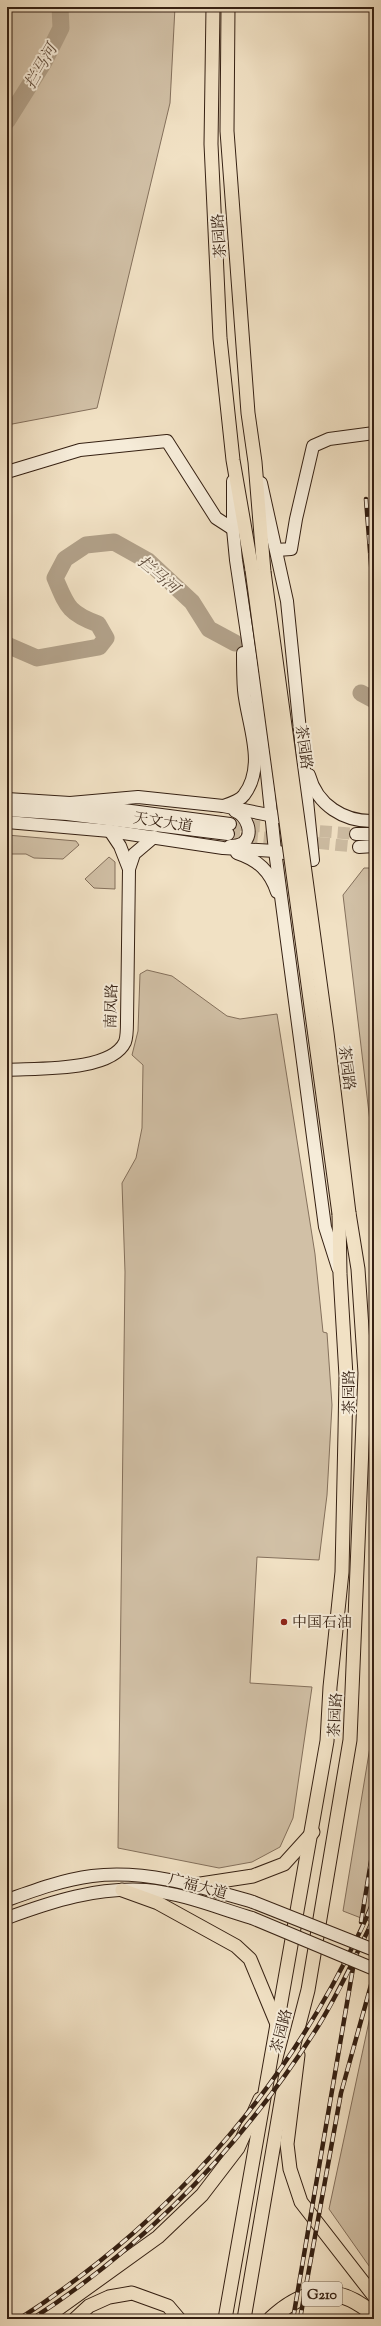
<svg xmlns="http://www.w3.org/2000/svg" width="381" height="2326" font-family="'Sorts Mill Goudy','Noto Serif SC',serif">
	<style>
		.green { fill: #d1c0a6; stroke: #84705c }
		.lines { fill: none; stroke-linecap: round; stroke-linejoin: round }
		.river { stroke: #b1a088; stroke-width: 17 }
		.secondary-tunnel { stroke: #ccbba1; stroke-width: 12; stroke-dasharray: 12 6; stroke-linecap: butt }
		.secondary-casing { stroke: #362113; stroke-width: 14 }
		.primary-casing { stroke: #362113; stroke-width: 15 }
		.highway-casing { stroke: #362113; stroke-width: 17 }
		.secondary { stroke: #f6ecd9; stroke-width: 12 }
		.primary { stroke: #f1e1c4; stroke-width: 13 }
		.highway { stroke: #f1e1c4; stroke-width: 15 }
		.rail-casing { stroke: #362113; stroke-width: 4.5 }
		.rail { stroke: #f6ecd9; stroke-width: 3; stroke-dasharray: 9; stroke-linecap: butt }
		.secondary-bridge-casing { stroke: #362113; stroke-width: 14; stroke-linecap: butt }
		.primary-bridge-casing { stroke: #362113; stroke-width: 15; stroke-linecap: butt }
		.secondary-bridge { stroke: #f6ecd9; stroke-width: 12 }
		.primary-bridge { stroke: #f1e1c4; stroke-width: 13 }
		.poi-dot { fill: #8f2418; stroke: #f6ecd9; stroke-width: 1.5 }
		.labels { text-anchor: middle; stroke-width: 4; stroke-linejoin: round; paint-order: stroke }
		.shield { fill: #f6ecd9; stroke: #705e4e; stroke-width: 1 }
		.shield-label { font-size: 14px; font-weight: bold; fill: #362113 }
		.street-label { font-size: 15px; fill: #362113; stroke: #f6ecd9 }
		.poi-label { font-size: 15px; fill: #362113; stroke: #f6ecd9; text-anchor: start }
		.water-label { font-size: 16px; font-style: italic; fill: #614d3c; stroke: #f6ecd9 }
	</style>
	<rect width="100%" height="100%" fill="#f1e1c4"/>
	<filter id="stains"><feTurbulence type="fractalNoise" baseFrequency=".005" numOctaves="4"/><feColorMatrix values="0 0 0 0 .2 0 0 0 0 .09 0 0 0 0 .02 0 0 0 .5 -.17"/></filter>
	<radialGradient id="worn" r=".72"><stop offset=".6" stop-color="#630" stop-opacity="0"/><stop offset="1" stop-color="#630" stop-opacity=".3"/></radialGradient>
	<g class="green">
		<polygon points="7,7 175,7 170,103 97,408 7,425"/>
		<polygon points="7,835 76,841 79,845 63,859 34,858 26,854 7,854"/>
		<polygon points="109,857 115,862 115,889 94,888 85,879"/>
		<polygon points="364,868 374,868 374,1155 343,895"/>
		<polygon points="147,970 172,976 227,1016 240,1019 277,1014 315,1254 323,1332 327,1333 332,1405 327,1495 319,1560 257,1557 250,1683 312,1687 293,1818 280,1847 252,1862 219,1868 118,1848 125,1272 122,1183 136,1158 142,1128 143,1065 132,1055 138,1031 140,974"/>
		<polygon points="374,1669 374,1923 343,1911 370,1747"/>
		<polygon points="374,1998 374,2273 329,2209"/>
	</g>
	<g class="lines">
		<g class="river">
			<polyline points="7,121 44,62 61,28 60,7"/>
			<path d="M 7,645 L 37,658 L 99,647 L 106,638 L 98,624 C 68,613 67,606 55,578 L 65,559 L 86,545 L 114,542 L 148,561 L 192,602 L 209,629 L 235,643"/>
			<polyline points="361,693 374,700"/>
		</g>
		<g class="secondary-tunnel">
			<polyline points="230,824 356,834"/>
			<polyline points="228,834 359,847"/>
		</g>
		<g class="secondary-casing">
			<g id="secondary">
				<polyline points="7,472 80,450 167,441 216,518 233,529"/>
				<polyline points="233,481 233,529 236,560 265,754 275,851 325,1227 338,1268"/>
				<polyline points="277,550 291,549 296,519 313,446 329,439 374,433"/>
				<path d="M 309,775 C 317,805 344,822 374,821"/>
				<polyline points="7,799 70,803 230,824"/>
				<polyline points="70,803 138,797 223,806 279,817"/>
				<path d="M 223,806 C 229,804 240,801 244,795 C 267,765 247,723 244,690 C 243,678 243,665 243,653"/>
				<polyline points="7,810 67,814 228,834"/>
				<polyline points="7,822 110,831 223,848 275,851 313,860 287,601 261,483"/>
				<polyline points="110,831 120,846 129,869"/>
				<polyline points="356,834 374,834"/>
				<path d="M 230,846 C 234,846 240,845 243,843 C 255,834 246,815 235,811"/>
				<polyline points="359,847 374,846"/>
				<path d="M 237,853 C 258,860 270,871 277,892"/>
				<path d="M 7,1070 C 36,1068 111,1072 125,1042 C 127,1037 127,1027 127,1021 L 129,869 L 134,854 L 154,837"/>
				<path d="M 7,1900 C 35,1890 62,1880 92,1876 C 146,1869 202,1887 253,1902"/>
				<path d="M 7,1918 C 53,1901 97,1887 146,1890 C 182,1893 218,1908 252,1918"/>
			</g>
		</g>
		<g class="primary-casing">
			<g id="primary">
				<polyline points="213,7 211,144 220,338 233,460 252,570"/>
				<polyline points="228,7 227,131 248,413 255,462 264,572"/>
				<polyline points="194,1885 253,1876 284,1864 313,1832"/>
				<polyline points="122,1890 158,1903 236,1946 250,1959 277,2024"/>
				<polyline points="298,2055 287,2144 290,2169 301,2202 374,2296"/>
				<polyline points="44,2319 158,2237 202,2195 238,2148 260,2099"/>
				<polyline points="75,2319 89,2306 109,2297 132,2293 168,2306 179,2319"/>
				<polyline points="225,2319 327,1741 330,1687 342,1572 345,1432 346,1376 340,1274 339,1214"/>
				<polyline points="244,2319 285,2079 308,1990 350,1740 365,1373 358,1269 349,1213"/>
			</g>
		</g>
		<g class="highway-casing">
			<path id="highway" d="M 271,2319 C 305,2287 339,2284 374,2315"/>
		</g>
		<use href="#secondary" class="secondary"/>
		<use href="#primary" class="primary"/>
		<use href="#highway" class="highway"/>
		<g class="rail-casing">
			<g id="rail">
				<polyline points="366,499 374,603"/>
				<polyline points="361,1922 374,1843"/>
				<path d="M 19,2319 C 150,2235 257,2122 332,1986 C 347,1958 363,1929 374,1899"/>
				<path d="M 32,2319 C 148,2244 243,2144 317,2028 C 339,1993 356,1955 374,1918"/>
				<polyline points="293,2319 353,1968"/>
				<polyline points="300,2319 341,2093 374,1974"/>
			</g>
		</g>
		<use href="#rail" class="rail"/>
		<g class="secondary-bridge-casing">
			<g id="secondary-bridge">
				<polyline points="253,1902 374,1950"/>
				<polyline points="252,1918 374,1969"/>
			</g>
		</g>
		<g class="primary-bridge-casing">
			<g id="primary-bridge">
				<polyline points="252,570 339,1214"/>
				<polyline points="264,572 327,1033 349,1213"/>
			</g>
		</g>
		<use href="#secondary-bridge" class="secondary-bridge"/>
		<use href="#primary-bridge" class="primary-bridge"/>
	</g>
	<circle class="poi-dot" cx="284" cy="1622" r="4"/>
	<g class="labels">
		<rect class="shield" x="302" y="2282" width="40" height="24" rx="3"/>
		<g class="shield-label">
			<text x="322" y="2299">G210</text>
		</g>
		<g class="street-label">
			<text transform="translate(219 236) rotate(-94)" y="5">茶园路</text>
			<text transform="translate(304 747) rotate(82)" y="5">茶园路</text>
			<text transform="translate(163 822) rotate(9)" y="5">天文大道</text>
			<text transform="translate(111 1006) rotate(-88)" y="5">南凤路</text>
			<text transform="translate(347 1068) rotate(83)" y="5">茶园路</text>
			<text transform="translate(349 1392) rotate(-90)" y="5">茶园路</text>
			<text transform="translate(335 1715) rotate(-87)" y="5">茶园路</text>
			<text transform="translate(198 1886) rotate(15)" y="5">广福大道</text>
			<text transform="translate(281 2031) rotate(-75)" y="5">茶园路</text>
		</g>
		<g class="poi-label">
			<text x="292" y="1627">中国石油</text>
		</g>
		<g class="water-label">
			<text transform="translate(40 66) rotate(-60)" y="6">拦马河</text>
			<text transform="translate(159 574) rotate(40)" y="6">拦马河</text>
		</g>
	</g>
	<rect width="381" height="2326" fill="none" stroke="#f1e1c4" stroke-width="24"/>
	<rect x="8" y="8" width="365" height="2310" fill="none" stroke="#362113" stroke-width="2"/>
	<rect x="12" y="12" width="357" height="2302" fill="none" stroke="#362113"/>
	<rect width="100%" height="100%" filter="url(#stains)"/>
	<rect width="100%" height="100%" fill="url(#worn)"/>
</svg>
